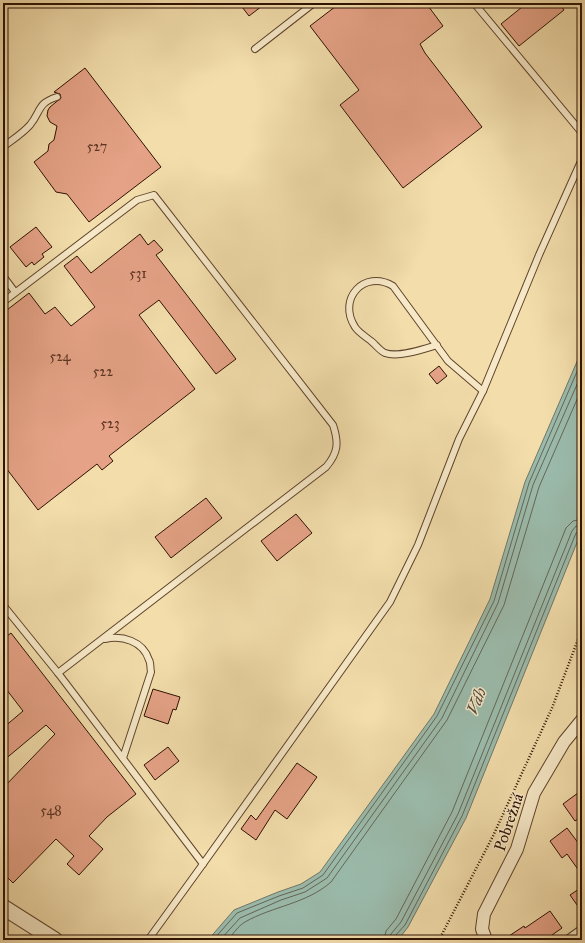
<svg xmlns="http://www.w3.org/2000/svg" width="585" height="943" font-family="'IM FELL Great Primer',serif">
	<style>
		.water { fill: #9bbbac; stroke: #6f7768 }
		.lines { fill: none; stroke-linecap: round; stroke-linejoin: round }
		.shore { stroke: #646657; stroke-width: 1 }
		.building { fill: #e5a286; stroke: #2e1102 }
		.service-casing { stroke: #5f442c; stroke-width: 8 }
		.minor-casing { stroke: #5f442c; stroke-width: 14 }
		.tertiary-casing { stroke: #5f442c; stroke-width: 17 }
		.path { stroke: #2e1102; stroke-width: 2.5; stroke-dasharray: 1 2; stroke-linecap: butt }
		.service { stroke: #f7e9c8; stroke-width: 6 }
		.minor { stroke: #f7e9c8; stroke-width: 12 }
		.tertiary { stroke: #f7e9c8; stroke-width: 15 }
		.labels { text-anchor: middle; stroke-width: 3; stroke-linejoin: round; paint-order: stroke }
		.number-label { font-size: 14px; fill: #5c3523 }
		.street-label { font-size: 16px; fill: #2e1102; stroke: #f7e9c8 }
		.water-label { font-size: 17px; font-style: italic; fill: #544c3e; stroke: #f7e9c8 }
	</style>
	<rect width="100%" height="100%" fill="#f2ddab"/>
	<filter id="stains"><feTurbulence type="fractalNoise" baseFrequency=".005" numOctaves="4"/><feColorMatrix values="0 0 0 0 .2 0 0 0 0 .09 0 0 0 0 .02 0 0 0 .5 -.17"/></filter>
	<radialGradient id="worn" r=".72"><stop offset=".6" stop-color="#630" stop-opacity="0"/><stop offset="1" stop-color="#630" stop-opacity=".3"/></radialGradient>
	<polygon class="water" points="582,350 582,530 466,818 408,927 398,940 208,940 234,910 278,892 301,884 320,872 434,714 490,599 525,482"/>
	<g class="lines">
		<g class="shore">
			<polyline points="213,940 237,913 279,896 303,888 323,875 437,716 494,601 529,483 582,360"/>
			<polyline points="220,940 240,918 281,900 305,892 327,878 442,718 498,603 533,485 582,373"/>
			<path d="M 228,940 C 233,934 238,926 245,922 C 273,906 306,904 331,882 L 447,720 L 504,605 L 539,487 L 582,388"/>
			<polyline points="384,940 386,931 396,919 452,812 566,528 573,521 582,519"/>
			<polyline points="390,940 391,934 401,922 458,814 572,531 576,526 582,525"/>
			<polyline points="395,940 395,936 405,925 462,816 576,533 579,531 582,530"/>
		</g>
	</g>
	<g class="building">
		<polygon points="239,3 266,3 249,16"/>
		<polygon points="340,3 426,3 443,26 420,44 425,53 482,127 403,188 340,105 359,90 310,26"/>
		<polygon points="527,3 559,3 564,10 519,46 501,24"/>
		<polygon points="85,68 161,167 89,222 67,194 56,192 34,162 48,151 49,144 54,140 57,126 50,122 47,116 48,110 50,107 61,98 60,94 54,92"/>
		<polygon points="36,227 52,247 42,254 44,257 34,265 32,262 26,267 10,247"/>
		<polygon points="140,234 148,245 154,240 163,250 156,255 236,359 216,374 159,300 139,315 195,389 109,456 113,461 102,470 97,464 38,510 3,464 3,313 29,293 45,314 55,307 71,326 95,307 64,266 77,256 91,273"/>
		<polygon points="439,366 447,376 437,384 429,374"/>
		<polygon points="206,498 222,518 171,558 155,537"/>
		<polygon points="296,514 312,533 277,561 261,541"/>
		<polygon points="11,633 136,794 107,817 89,836 103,849 79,875 67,864 74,856 56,839 13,883 3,873 3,788 55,734 46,725 3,761 3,728 23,711 3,685 3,639"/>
		<polygon points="153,689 180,697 176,710 173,709 168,724 144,716"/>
		<polygon points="168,747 179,761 155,780 144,765"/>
		<polygon points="297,763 317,777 287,819 275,810 256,840 241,829 251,815 256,820"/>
		<polygon points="582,790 582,816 575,821 563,804"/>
		<polygon points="567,828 582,848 582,875 567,854 562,858 550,841"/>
		<polygon points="582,887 582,912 570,895"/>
		<polygon points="550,911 562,928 545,940 503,940 524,926 525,928"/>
	</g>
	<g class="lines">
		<g class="service-casing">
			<g id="service">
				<polyline points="474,3 582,133"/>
				<polyline points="255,49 314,3"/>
				<path d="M 3,147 C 12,140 22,134 30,125 C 41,112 37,103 57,97"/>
				<polyline points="3,276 15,292"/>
				<path d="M 3,302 L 137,200 L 154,195 L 333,425 C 339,443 338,453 326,467 L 58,673"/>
				<path d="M 437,345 C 424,349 398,358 385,353 C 380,351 375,344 371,341 C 366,337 358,332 355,327 C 337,299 364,269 393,286 L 448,361 L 483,391"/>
				<polyline points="3,605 58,673 203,864"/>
				<path d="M 105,639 C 122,635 143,641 149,660 C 151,663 150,668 151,672 L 123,758"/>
				<polyline points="148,940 203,864 390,602 418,545 459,439 483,391 539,255 582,159"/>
			</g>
		</g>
		<g class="minor-casing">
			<g id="minor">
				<polyline points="486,940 482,929 484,914 517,849 534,793 564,742 582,720"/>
				<polyline points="571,940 582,932"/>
			</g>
		</g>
		<g class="tertiary-casing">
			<polyline id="tertiary" points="3,907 55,940"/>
		</g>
		<polyline class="path" points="439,940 493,836 552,708 582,629"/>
		<use href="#service" class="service"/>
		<use href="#minor" class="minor"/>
		<use href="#tertiary" class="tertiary"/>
	</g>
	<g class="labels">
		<g class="number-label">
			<text x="97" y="151">527</text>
			<text x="138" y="278">531</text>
			<text x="60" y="361">524</text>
			<text x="103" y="376">522</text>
			<text x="110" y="428">523</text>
			<text x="51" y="815">548</text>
		</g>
		<g class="street-label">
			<text transform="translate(508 822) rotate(-71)" y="6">Pobrežná</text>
		</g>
		<g class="water-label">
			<text transform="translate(476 701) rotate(-68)" y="6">Váh</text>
		</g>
	</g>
	<rect width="585" height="943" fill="none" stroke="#f2ddab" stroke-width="16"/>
	<rect x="4" y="4" width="577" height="935" fill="none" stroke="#2e1102" stroke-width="2"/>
	<rect x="8" y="8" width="569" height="927" fill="none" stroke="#2e1102"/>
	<rect width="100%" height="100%" filter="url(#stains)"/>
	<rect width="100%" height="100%" fill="url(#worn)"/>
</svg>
